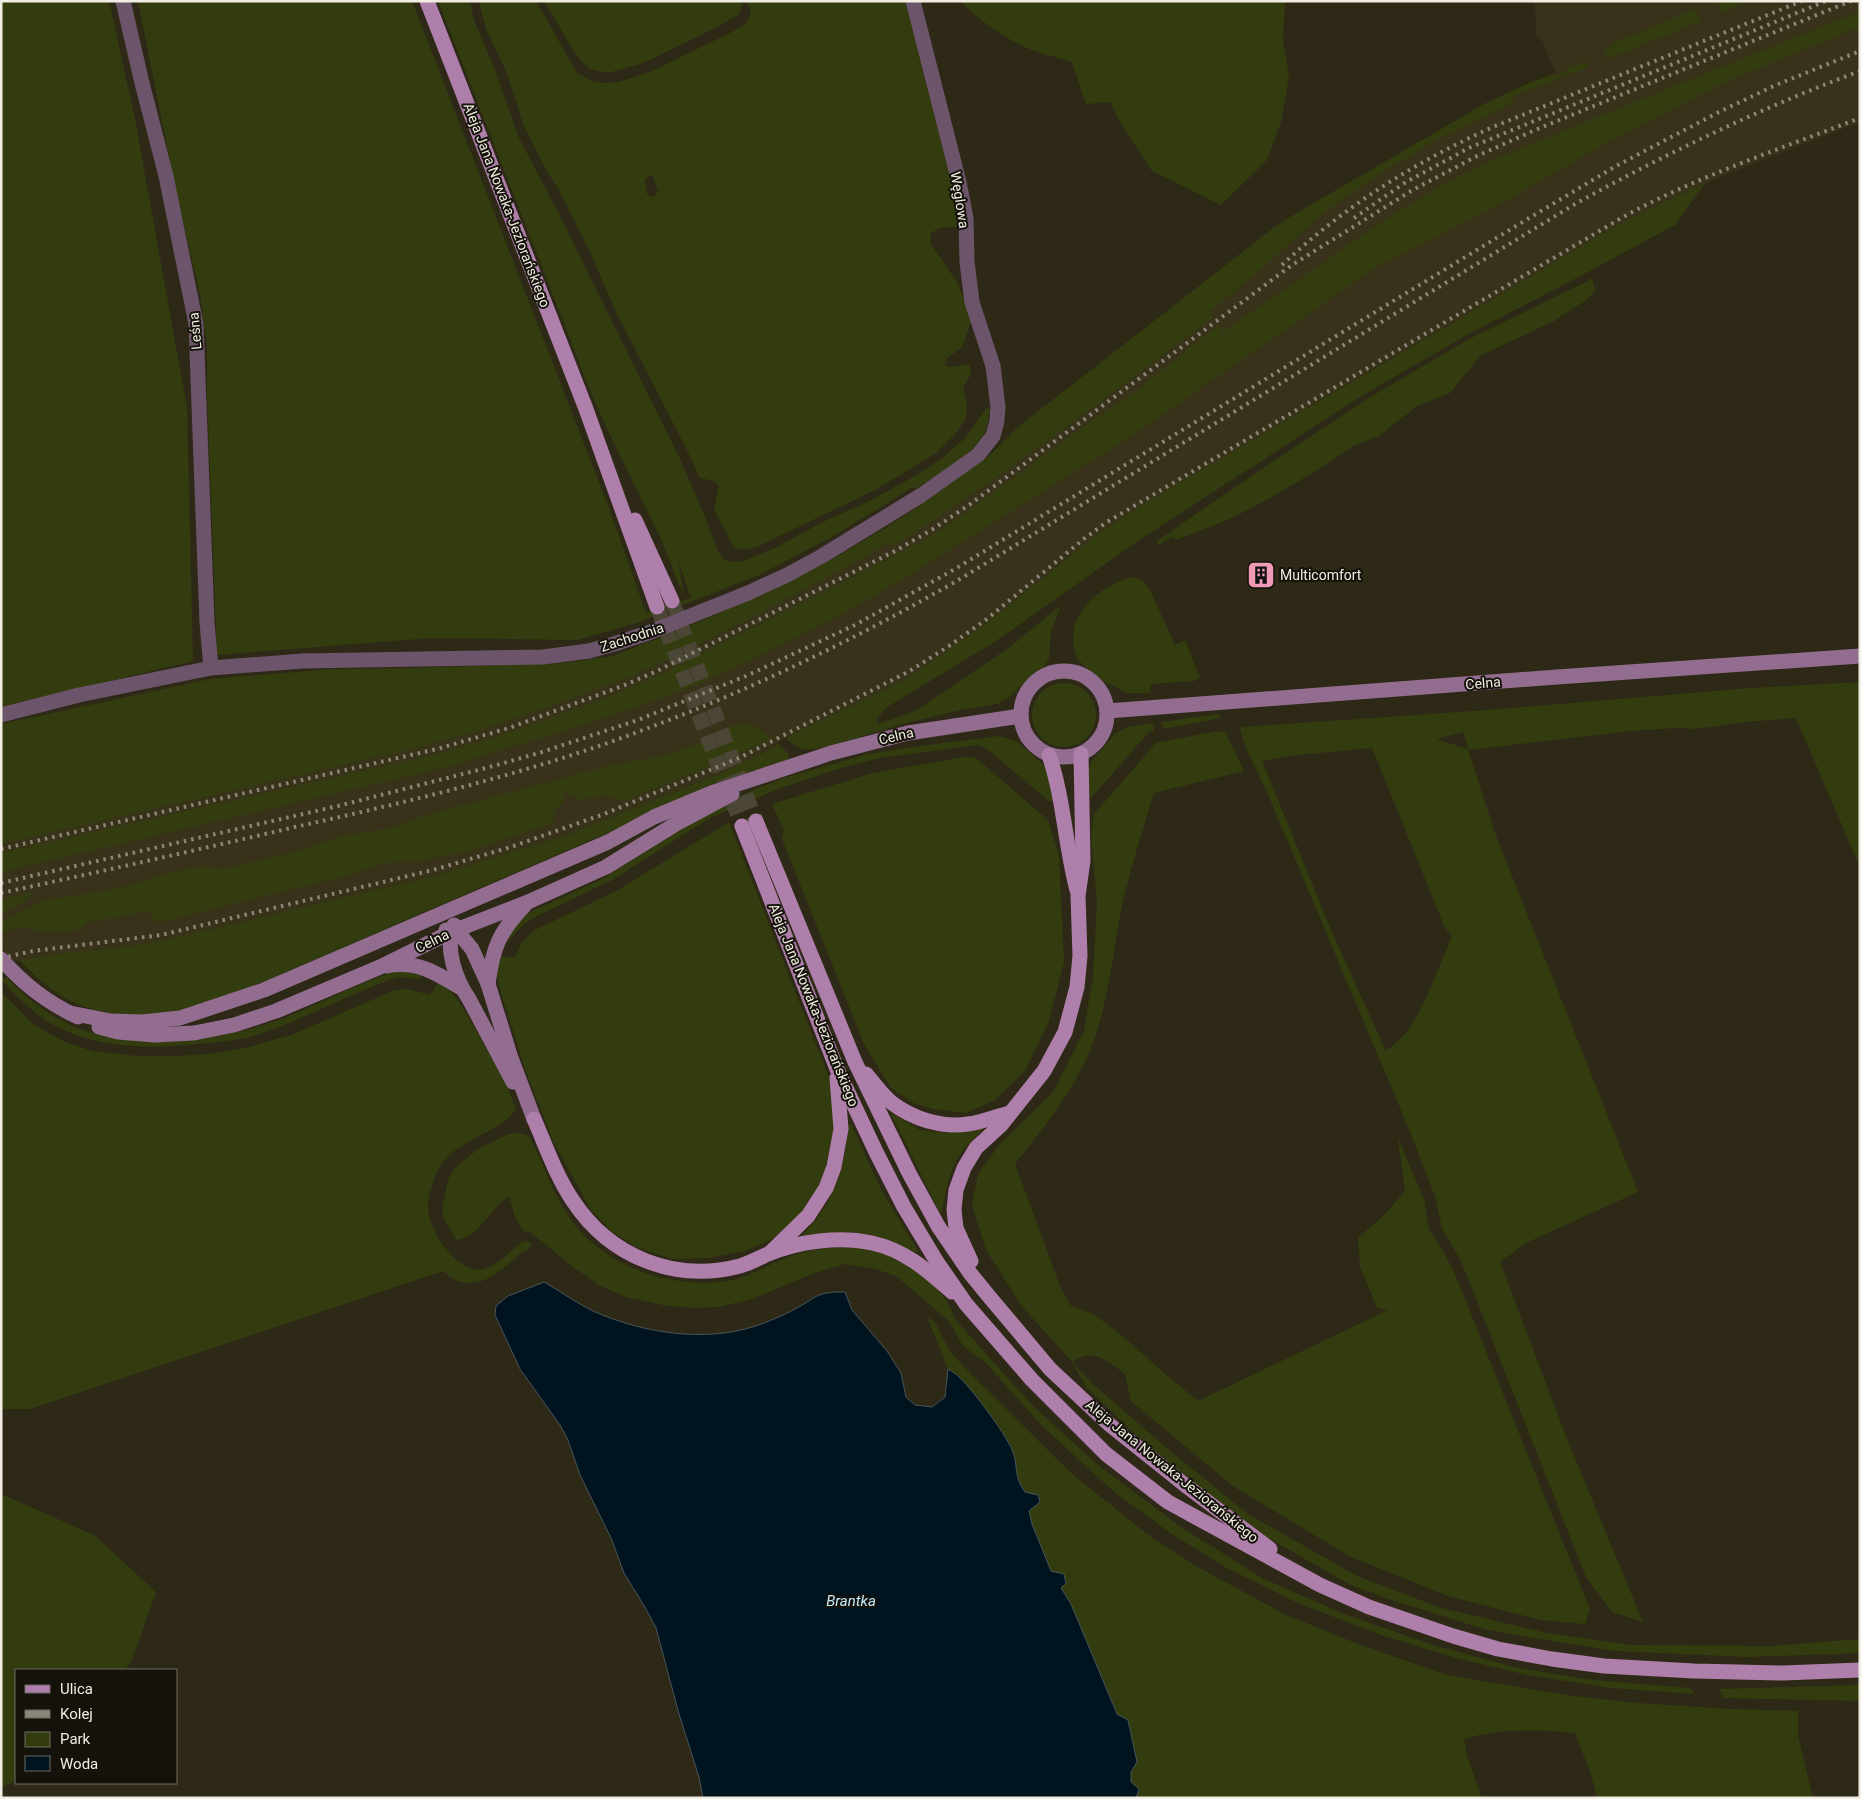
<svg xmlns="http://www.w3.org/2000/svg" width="1861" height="1799" font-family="Roboto,sans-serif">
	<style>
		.built { fill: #39321a }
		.green { fill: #333c0e; fill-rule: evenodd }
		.water { fill: #00141f; stroke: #48555a }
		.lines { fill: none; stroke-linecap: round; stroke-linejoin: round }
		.primary-tunnel { stroke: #4b4635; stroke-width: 15; stroke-dasharray: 15 8; stroke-linecap: butt }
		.street { stroke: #6c556a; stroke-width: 15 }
		.secondary { stroke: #926d8f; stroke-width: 15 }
		.primary { stroke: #af7fab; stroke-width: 15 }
		.rail { stroke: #8b8778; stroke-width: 4; stroke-dasharray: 2.5 5; stroke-linecap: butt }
		.labels { text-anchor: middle; stroke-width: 4; stroke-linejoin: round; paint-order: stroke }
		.street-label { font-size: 14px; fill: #f1ede2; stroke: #14120a }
		.poi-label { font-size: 14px; fill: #f1ede2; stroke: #14120a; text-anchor: start }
		.water-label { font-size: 15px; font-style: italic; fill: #c0eafe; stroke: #14120a }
	</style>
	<rect width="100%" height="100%" fill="#2e2917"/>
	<polygon class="built" points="1535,1 1860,1 1860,122 1705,183 1613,227 1478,308 1381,364 1115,522 1068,557 988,622 908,678 791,735 760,753 760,755 714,776 567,835 434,876 161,941 109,949 73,952 1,963 1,838 461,726 867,554 1244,253 1408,152 1514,103 1512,97 1558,79 1543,42 1536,34"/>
	<g class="green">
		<polygon points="1,1 109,1 135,119 187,408 193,661 1,707"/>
		<path d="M 138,1 L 412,1 L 609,508 L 646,613 L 699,595 L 691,597 L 678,560 L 684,597 L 662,541 L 610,435 L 592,395 L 438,1 L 470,1 L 474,20 L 495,70 L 519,138 L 560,216 L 680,459 L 706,519 L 718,552 L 725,560 L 733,562 L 743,561 L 771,550 L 827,520 L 865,503 L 903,483 L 940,460 L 965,438 L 985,410 L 989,408 L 990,409 C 989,416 988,425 985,432 C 976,453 935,476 915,489 L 913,487 L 830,538 L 759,575 L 640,622 L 577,640 L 431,638 L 217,655 L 207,393 L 207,345 L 200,295 L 176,191 Z"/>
		<path d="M 479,1 L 536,1 L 577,73 L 594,82 L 601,83 L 619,82 L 652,71 L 730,33 L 745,24 L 750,16 L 751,11 L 746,1 L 905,1 L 947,164 L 960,222 L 957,227 L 940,228 L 931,233 L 930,239 L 932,246 L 957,282 L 965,301 L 971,322 L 962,347 L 946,359 L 945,365 L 949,367 L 969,364 L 971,374 L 963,388 L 967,404 L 966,418 L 957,432 L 936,453 L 877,489 L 757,547 C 748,549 741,552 733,546 L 714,509 L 719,486 L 714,481 L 700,478 L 687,450 L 616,312 L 589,250 L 559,190 L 546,170 L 524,126 L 506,71 L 486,29 ZM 649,176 L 653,176 L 658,191 L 656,195 L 651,197 L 647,194 C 647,188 644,184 645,179 Z"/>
		<polygon points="544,1 741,1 743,5 738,15 719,26 656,57 640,64 608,73 590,69 583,63 572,48"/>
		<path d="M 960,1 L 1285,1 L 1283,40 L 1289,77 L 1281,122 L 1267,160 L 1221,205 L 1152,171 L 1121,124 L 1110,102 L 1086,104 L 1072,62 C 1057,57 1041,54 1027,48 C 1002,37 979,20 960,1 Z"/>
		<polygon points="1718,1 1748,1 1722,12"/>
		<polygon points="1696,9 1701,21 1607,59 1604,53 1616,42"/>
		<polygon points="1860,11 1860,27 1727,81 1610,141 1495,207 1378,266 1130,437 903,579 835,618 751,660 697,685 616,714 452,766 1,872 1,853 428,756 492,738 595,702 659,675 917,544 953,522 1091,421 1140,388 1218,325 1223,332 1379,224 1438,187 1492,160"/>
		<path d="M 1588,62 L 1588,67 L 1512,97 L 1514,103 L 1437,140 L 1389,168 L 1325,212 L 1245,283 L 1209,312 L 1213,318 C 1108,395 1005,476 894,546 L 890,542 L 869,555 L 815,584 L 729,629 L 654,666 L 617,682 L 482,730 L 400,752 L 1,844 L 1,724 L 210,679 L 335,669 L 410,668 L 563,663 L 613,656 L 694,624 L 773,590 L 840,555 L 909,513 L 989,456 L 1018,427 L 1272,229 L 1295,214 L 1484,104 L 1527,84 L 1556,73 L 1557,76 L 1568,71 L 1567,68 Z"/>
		<polygon points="1705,183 1675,225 1590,271 1467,335 1363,395 1138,541 996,641 887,707 876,720 879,724 917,710 1010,647 1061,605 1051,631 1049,659 1044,667 1033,673 1016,691 1008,698 1000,702 1001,703 956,711 903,724 823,748 803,750 787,740 786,739 791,735 908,678 988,622 1099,533 1142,505 1478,308 1613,227"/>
		<polygon points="1592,279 1595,291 1585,301 1554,321 1480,356 1450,393 1417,406 1379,436 1353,446 1321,468 1272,497 1232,518 1176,540 1171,537 1159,545 1157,541 1272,462 1367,399 1469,339"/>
		<path d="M 1132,577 L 1140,579 L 1149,588 L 1175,645 L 1185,640 L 1200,678 L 1194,681 L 1151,684 L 1150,693 L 1123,693 L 1124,691 L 1108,683 L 1107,684 C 1100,677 1082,666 1078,659 C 1074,653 1073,644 1073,636 C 1075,606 1104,585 1132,577 Z"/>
		<path d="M 1860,682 L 1860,867 L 1796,718 L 1744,722 L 1696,729 L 1675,728 L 1630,731 L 1468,750 L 1496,836 L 1638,1192 L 1526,1243 L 1500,1262 L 1567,1439 L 1643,1622 L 1612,1612 L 1586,1577 L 1461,1261 L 1442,1228 L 1436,1199 L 1411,1134 L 1269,797 L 1246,748 L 1240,729 L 1242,727 L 1488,710 L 1751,688 ZM 1464,732 L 1468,749 L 1436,739 ZM 1372,748 L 1445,928 L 1452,936 C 1440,964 1427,1002 1410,1027 C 1404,1037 1394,1044 1386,1051 L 1334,937 L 1262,761 L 1288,756 Z"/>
		<circle cx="1064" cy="715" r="32"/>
		<polygon points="1218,714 1221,718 1163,729 1162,722"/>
		<path d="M 745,723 L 759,728 L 772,739 L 702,769 L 624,801 C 606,793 600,796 581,800 L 570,794 L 564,793 L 563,803 C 553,809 552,812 554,823 L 471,851 L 420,861 L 400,861 L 382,864 L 345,877 L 287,890 L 157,923 L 148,911 L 86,923 L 80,929 L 68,932 L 50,931 L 39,932 L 30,927 L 17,928 L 1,934 L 1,920 L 10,917 L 41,901 L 110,890 L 182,870 L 198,867 L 227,868 L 244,864 L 306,849 L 342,836 L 387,829 L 423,816 L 608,766 L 668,755 L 693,746 L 728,727 Z"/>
		<polygon points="1153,723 1154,731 1149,732 1092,797 1086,799 1086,773 1092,761 1116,733 1128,727"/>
		<path d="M 1218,731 L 1226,733 L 1244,771 L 1154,793 C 1142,831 1130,870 1121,910 C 1113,952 1109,998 1094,1040 C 1077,1087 1046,1125 1015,1164 L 1060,1286 L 1071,1306 L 1093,1314 L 1119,1333 L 1164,1373 L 1198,1401 L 1388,1310 L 1377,1308 L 1360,1266 L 1358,1238 L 1383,1216 L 1405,1191 L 1398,1138 L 1424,1199 L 1429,1230 L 1441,1247 L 1454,1272 L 1590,1609 L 1585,1624 L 1541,1620 L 1448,1596 L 1351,1557 L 1233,1486 L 1131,1401 L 1125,1374 C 1107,1361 1094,1347 1072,1362 L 1094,1385 L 1169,1450 L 1248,1514 L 1357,1576 L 1441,1608 L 1547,1633 L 1631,1645 L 1770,1646 L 1860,1639 L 1860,1653 L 1748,1657 L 1616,1651 L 1533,1638 L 1484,1629 L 1385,1598 L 1349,1584 L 1256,1531 L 1202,1489 L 1135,1434 L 1087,1388 L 1072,1362 L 1021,1305 L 986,1250 L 972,1205 L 978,1174 L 1000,1144 L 1053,1092 L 1084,1031 L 1093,978 L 1097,902 L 1091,837 L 1094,814 L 1156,743 Z"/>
		<polygon points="1000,736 1018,742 1048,769 1056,801 1049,801 992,753 985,748 977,745 880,758 841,768 778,789 710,818 612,880 537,916 524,924 508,941 503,941 524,915 604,878 703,815 753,790 787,777 868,754 919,746"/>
		<path d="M 778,744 L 788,753 L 789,759 L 591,840 L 221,1000 C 196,1008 169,1019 143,1019 C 134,1018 125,1016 117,1014 C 70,1007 52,993 19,960 L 73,952 L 109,949 L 161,941 L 434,876 L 567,835 L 714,776 L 760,755 L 760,754 Z"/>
		<polygon points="964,757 976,758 1048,820 1059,856 1064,962 1049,1021 1025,1071 995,1100 966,1113 933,1109 913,1103 891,1088 864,1044 782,839 784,830 772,804 873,773"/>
		<polygon points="729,822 829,1078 836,1114 833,1145 824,1180 801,1213 774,1238 745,1251 708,1258 672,1259 636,1247 611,1231 591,1210 553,1141 525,1069 502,996 497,976 499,956 515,958 522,942 533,931 618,890"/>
		<path d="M 32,892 C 27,903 12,909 1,913 L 1,899 Z"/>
		<path d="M 397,971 L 422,974 L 422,976 L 419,979 L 401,977 L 389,980 C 346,996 304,1019 260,1034 C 239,1041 218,1042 197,1044 C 142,1050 82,1048 37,1014 C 24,1004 12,991 1,979 L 1,976 L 4,979 L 6,977 C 24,996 43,1011 66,1023 C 125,1052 221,1042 281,1019 C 320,1004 357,983 397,971 Z"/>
		<path d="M 439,981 L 454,995 L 465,1011 L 507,1085 L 516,1110 C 512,1113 509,1118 505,1121 C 483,1137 452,1144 438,1170 C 434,1178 429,1194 428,1203 C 426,1228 454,1270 480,1270 C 492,1270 512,1250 521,1243 L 526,1241 L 532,1244 L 528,1250 L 522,1252 C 504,1268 482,1291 456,1280 C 452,1278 447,1274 443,1271 L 30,1409 L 1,1409 L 1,992 L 34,1025 L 63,1041 L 92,1051 L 137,1056 L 175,1056 L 209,1054 L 245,1048 L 291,1035 L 395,990 L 408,989 L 430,995 Z"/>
		<path d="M 890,1112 L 920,1130 L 945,1133 L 987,1125 C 980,1133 972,1140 965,1148 C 949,1167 946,1192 941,1215 Z"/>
		<path d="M 851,1124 L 882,1191 L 918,1251 L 914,1253 C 879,1231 844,1228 804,1237 L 803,1234 C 832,1206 847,1165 848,1125 Z"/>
		<path d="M 519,1133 L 529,1136 C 547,1169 556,1207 583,1234 C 618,1270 670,1286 719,1282 C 743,1281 763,1267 786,1258 C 821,1245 861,1243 897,1257 C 903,1260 910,1266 915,1271 C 935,1286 947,1295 955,1319 L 1031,1404 L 1098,1465 L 1181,1527 L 1262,1578 L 1344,1614 L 1436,1646 L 1514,1667 L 1593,1680 L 1690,1688 L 1695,1694 L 1612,1688 L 1527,1675 L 1456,1658 L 1384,1636 L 1300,1604 L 1225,1567 L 1172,1534 L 1114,1492 L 1041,1425 L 987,1364 L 963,1346 L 949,1321 L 896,1276 L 875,1269 L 845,1264 L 815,1273 L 752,1299 L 719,1307 L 695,1308 L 662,1305 L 626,1297 L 601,1286 L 573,1267 L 530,1232 L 523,1231 L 515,1217 L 509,1196 C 491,1207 478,1239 456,1240 L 443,1217 L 442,1207 L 449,1177 L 455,1168 L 478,1149 L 509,1134 Z"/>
		<path d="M 927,1316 L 936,1324 L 949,1350 L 966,1369 L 1072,1474 L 1151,1537 L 1196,1566 L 1284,1614 L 1358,1644 L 1447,1675 L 1566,1695 L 1637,1703 L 1731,1709 L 1798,1711 L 1798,1736 L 1813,1798 L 1597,1798 L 1591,1774 L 1575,1733 C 1538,1729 1500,1728 1464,1739 L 1467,1756 L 1482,1798 L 1136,1798 L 1139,1789 L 1131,1782 L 1131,1772 L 1137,1762 L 1133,1750 L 1071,1604 L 1051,1571 L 1032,1524 L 1029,1511 L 1040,1502 L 1038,1495 L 1025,1492 L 1019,1483 L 1016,1473 L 1014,1454 L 999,1428 L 969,1388 L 959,1377 L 948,1369 Z"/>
		<polygon points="1,1494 94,1535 156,1592 132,1660 125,1670 16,1670 16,1780 1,1788"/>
		<polygon points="1860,1685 1860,1701 1723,1698 1720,1689"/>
	</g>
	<path class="water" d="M 544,1282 C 560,1291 576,1303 593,1311 C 644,1334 711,1344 764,1323 C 777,1318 791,1312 802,1305 C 807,1303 811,1299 815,1297 C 824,1292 835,1292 845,1292 L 852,1310 L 887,1351 L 901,1373 L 906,1397 L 915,1405 L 932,1407 L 945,1397 L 948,1369 C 952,1372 957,1374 960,1378 C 973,1390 1010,1439 1014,1455 C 1018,1471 1014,1476 1025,1492 L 1038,1495 L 1040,1502 L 1029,1511 L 1032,1524 L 1051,1571 L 1064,1574 L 1066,1583 L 1061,1588 L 1071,1604 L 1117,1714 L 1128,1720 L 1137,1762 L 1131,1772 L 1131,1782 L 1139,1789 L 1136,1798 L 703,1798 L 699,1777 L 679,1714 L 656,1628 L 646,1609 L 624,1573 L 611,1538 L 580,1475 L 568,1440 L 560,1425 L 520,1369 L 495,1315 L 496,1306 L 508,1296 Z"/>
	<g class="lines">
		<g class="primary-tunnel">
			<polyline points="672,601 756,821"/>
			<polyline points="657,607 742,826"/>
		</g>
		<g class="street">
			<polyline points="123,1 142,83 166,176 196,324 207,622 211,668"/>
			<polyline points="1,715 79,695 211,668 303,661 543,657 589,651 614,644 648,633 748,593 787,575 822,556 920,496 978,455 993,436 997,421 998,407 993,366 972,302 967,262 966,218 959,182 913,1"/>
		</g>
		<g class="secondary">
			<circle cx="1064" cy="714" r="43"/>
			<polyline points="1107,711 1557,677 1860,656"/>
			<path d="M 454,925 C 444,948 456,980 469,999 L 513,1082"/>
			<polyline points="446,930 462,937 472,949 488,984 511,1058 534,1119"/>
			<path d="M 1,959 C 25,985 46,1002 78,1017"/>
			<path d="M 387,966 C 416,960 437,973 461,988"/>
			<path d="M 488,984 C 493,947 499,932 525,905"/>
			<polyline points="70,1013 111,1021 142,1022 180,1018 264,990 608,842 654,817 714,792 831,753 908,733 1021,716"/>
			<polyline points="99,1027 118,1032 155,1035 194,1033 234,1025 276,1011 380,967 451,932 528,902 606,867 674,825 732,794"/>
		</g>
		<g class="primary">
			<polyline points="427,1 586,409 657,607"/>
			<polyline points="635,520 672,601"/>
			<path d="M 1049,755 C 1064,799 1065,845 1077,890"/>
			<polyline points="756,821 855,1062 909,1173 938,1226 970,1273 987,1294 1050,1369 1110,1425 1185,1485 1270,1549"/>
			<polyline points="742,826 837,1069 876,1152 904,1207 937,1262 966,1304 1032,1380 1106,1454 1168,1502 1320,1585 1369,1607 1453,1636 1498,1649 1552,1659 1604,1666 1694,1671 1783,1673 1860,1670"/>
			<path d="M 866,1074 C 874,1083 882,1095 892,1103 C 913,1119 942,1128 968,1124 C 983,1122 996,1116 1010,1113"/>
			<path d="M 534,1119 C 546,1146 556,1176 573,1201 C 610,1257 675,1283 740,1266 C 750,1263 759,1258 768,1254 C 800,1241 839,1236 872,1243 C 905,1250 928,1271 952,1292"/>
			<polyline points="771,1252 808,1216 826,1188 834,1167 841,1129 837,1078"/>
			<polyline points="971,1261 956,1228 954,1210 956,1190 964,1168 976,1148 1001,1125 1044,1071 1065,1032 1077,987 1080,956 1078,896 1083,861 1081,754"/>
		</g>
		<g class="rail">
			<polyline points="1354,218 1406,182 1471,147 1826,1"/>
			<path d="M 1282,265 C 1345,206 1415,162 1493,127 L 1802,1"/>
			<polyline points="1,849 437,749 509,728 625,685 657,671 897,550 933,529 969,505 1292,265 1411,191 1475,157 1535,130 1851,1"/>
			<polyline points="1,883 338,806 486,768 539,753 638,720 746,676 855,625 955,569 1516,226 1616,166 1719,112 1776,85 1860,51"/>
			<path d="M 1,893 C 99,872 197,850 295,827 C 412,801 530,773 643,730 C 753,689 858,638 960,579 L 1575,204 C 1667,153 1761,108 1860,71"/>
			<path d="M 1,958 L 33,951 L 161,935 L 433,870 L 511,847 L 604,814 L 739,758 L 908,672 L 949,646 L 987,619 L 1085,538 L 1107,522 L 1623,217 C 1698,176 1780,149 1860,118"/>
		</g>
	</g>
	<defs>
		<g id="building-square" transform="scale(1.4375)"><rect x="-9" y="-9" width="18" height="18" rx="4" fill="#f09ab5" stroke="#14120a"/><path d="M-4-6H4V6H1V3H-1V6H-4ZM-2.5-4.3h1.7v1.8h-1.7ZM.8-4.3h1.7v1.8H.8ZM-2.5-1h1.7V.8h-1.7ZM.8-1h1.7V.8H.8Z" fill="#111"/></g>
	</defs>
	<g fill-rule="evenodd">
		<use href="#building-square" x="1261" y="575"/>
	</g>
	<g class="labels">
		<g class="street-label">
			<text transform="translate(960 200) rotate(81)" y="5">Węglowa</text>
			<text transform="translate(507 205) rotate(69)" y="5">Aleja Jana Nowaka-Jeziorańskiego</text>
			<text transform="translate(195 331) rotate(-95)" y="5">Leśna</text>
			<text transform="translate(632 637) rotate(-18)" y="5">Zachodnia</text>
			<text transform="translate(1483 683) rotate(-5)" y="5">Celna</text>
			<text transform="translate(896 736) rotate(-13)" y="5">Celna</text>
			<text transform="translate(432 941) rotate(-26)" y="5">Celna</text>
			<text transform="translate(814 1005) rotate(68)" y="5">Aleja Jana Nowaka-Jeziorańskiego</text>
			<text transform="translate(1172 1471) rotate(39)" y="5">Aleja Jana Nowaka-Jeziorańskiego</text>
		</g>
		<g class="poi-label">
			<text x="1280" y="580">Multicomfort</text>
		</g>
		<g class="water-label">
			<text x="851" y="1606">Brantka</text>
		</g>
	</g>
	<rect width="1861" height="1799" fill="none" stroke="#f1ede2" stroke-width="5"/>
	<rect x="15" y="1669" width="162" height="115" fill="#14120a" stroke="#6c6a60"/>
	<rect x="25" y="1685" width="25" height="8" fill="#af7fab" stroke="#6c6a60"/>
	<text x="60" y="1694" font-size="15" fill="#f1ede2">Ulica</text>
	<rect x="25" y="1710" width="25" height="8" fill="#8b8778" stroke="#6c6a60"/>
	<text x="60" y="1719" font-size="15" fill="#f1ede2">Kolej</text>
	<rect x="25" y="1732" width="25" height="15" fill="#333c0e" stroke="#6c6a60"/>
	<text x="60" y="1744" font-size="15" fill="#f1ede2">Park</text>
	<rect x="25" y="1756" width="25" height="15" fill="#00141f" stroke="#6c6a60"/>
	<text x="60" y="1769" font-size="15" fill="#f1ede2">Woda</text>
</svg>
